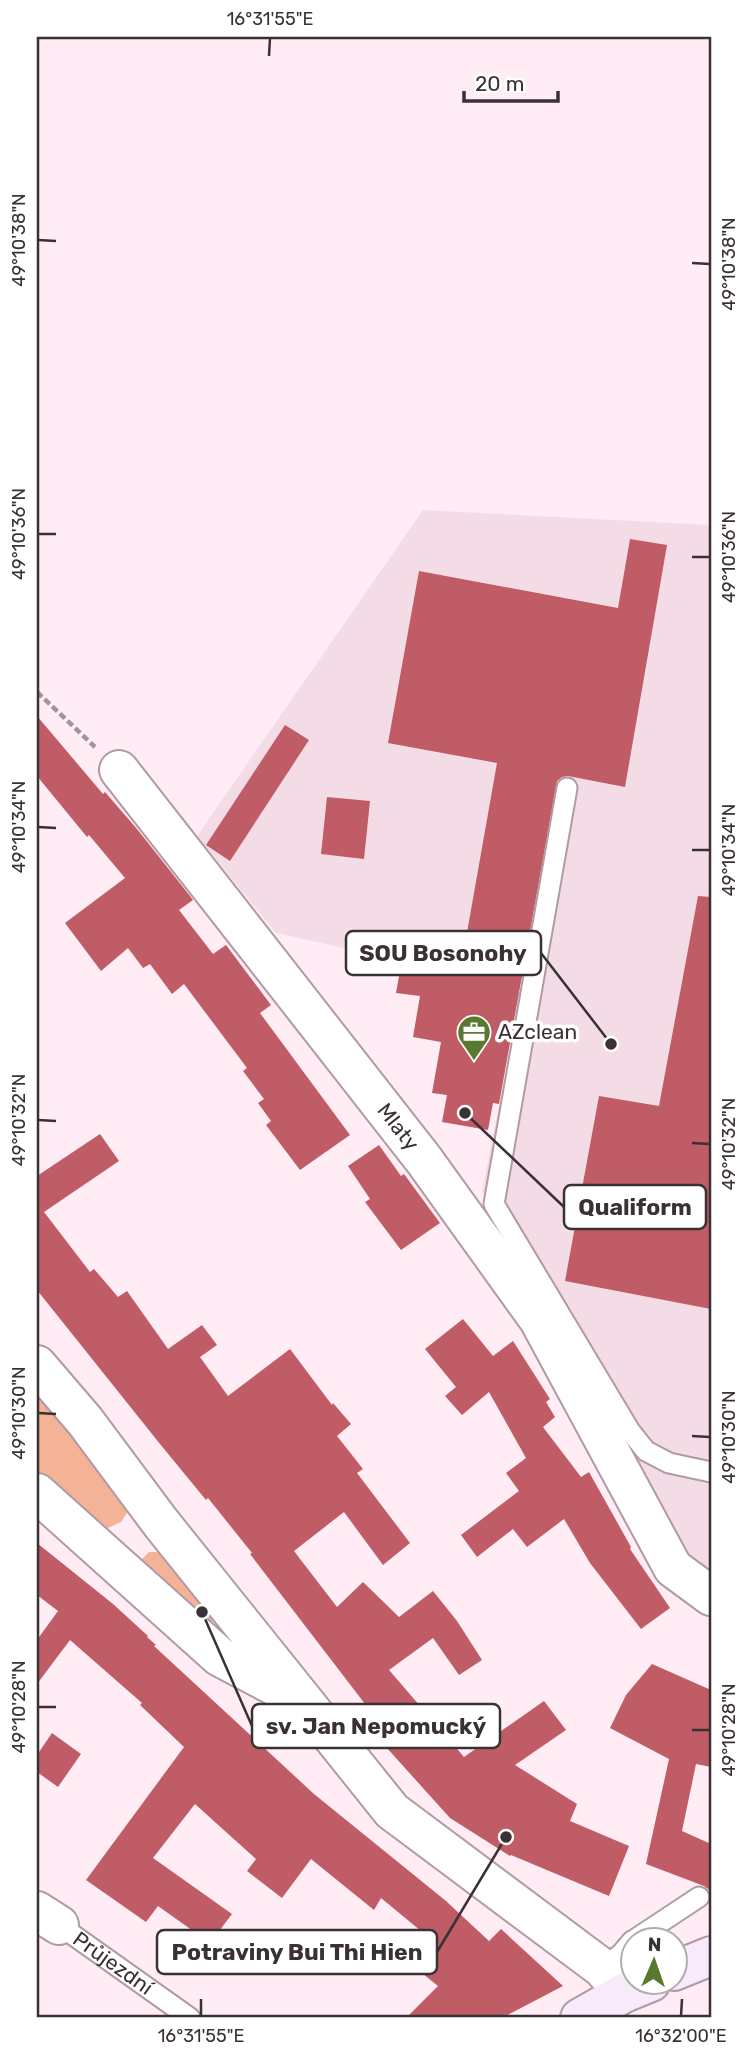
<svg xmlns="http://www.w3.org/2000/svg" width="748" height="2055" font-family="Rubik,sans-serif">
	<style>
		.built { fill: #f4dce7 }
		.green { fill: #f4b396 }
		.building { fill: #bf5c65 }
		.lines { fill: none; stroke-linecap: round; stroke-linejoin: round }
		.lane-casing { stroke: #b09aa4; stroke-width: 23 }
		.street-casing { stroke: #b09aa4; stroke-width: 42 }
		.secondary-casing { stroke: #b09aa4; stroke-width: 42 }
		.path { stroke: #a3949b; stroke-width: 4.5; stroke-dasharray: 7 3.5; stroke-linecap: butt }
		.lane { stroke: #fff; stroke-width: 19 }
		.street { stroke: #fff; stroke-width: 38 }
		.secondary { stroke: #f8eafb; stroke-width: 38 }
		.ticks { fill: none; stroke: #3a3136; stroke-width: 2.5 }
		.labels { text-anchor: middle; stroke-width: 7; stroke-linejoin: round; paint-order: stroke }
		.poi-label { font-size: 21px; fill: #3a3136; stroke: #fff; text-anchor: start }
		.street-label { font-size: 21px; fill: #3a3136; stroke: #fff }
		.leader { fill: none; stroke: #3a3136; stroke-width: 2.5 }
		.callout-dot { fill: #3a3136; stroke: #fff; stroke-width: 2.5 }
		.callout { fill: #fff; stroke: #3a3136; stroke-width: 2.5 }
		.callout-label { font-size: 23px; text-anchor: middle; font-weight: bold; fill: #3a3136 }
		.neatline { fill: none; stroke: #3a3136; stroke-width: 2.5 }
		.ticks-label { font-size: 18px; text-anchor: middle; fill: #3a3136 }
	</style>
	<rect width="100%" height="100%" fill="#ffecf4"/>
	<polygon class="built" points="423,510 711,525 711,1571 696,1568 482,1191 523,984 426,966 276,933 197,836"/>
	<g class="green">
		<polygon points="37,1385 126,1497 127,1513 121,1522 108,1528 94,1526 37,1473"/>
		<polygon points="149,1552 162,1552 217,1621 206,1621 140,1567 142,1559"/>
	</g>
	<g class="building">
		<polygon points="630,539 667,545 625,787 568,776 562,777 557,781 499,1104 493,1103 488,1130 442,1122 447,1095 432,1093 441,1042 413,1037 420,996 396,993 401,965 425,969 426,966 460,972 497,763 388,743 419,571 618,608"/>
		<polygon points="37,716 103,794 105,792 137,829 190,896 193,900 179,910 213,954 226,945 271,1005 260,1013 350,1135 300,1170 266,1125 271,1121 258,1103 264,1099 243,1071 247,1068 184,984 172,994 150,964 143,968 128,948 101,971 65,923 125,878 89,835 87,837 37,776"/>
		<polygon points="285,725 309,740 230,861 206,845"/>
		<polygon points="327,797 370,801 364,859 321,854"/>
		<polygon points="698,896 711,897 711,1309 565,1281 599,1096 659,1106"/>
		<polygon points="100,1134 119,1161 44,1212 90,1272 94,1269 118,1297 127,1291 168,1349 202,1325 217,1345 200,1357 228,1396 290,1349 332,1405 333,1403 351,1424 337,1436 363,1469 357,1473 410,1543 383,1565 344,1512 294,1551 337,1607 363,1582 399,1617 433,1591 457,1621 482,1660 459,1675 433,1638 389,1670 464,1757 544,1701 566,1730 515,1765 577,1804 570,1821 629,1846 609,1896 511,1855 510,1856 450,1818 377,1737 385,1730 250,1554 252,1553 208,1498 206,1500 160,1444 37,1290 37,1176"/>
		<polygon points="379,1145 401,1176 404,1174 440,1223 401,1250 365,1202 370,1199 348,1166"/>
		<polygon points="463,1319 493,1356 513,1341 550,1399 546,1402 555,1417 543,1427 581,1477 589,1472 631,1547 630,1549 670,1608 641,1629 590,1563 564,1519 527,1547 513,1529 477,1557 461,1535 519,1491 506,1473 526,1458 489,1392 462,1415 445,1396 456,1387 425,1349"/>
		<polygon points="37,1543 113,1604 148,1636 147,1637 156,1645 154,1646 314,1794 446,1901 489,1941 501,1929 563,1986 502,2018 406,2018 438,1986 402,1957 421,1931 381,1898 374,1910 311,1859 282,1898 247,1871 256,1859 195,1804 153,1858 232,1914 210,1943 158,1906 146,1922 86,1880 184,1747 140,1705 142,1703 70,1640 37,1684 37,1640 58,1611 37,1595"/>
		<polygon points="652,1664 711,1690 711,1767 696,1764 682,1831 711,1844 711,1891 704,1886 646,1864 669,1759 610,1728 626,1695"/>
		<polygon points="52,1733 81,1754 58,1787 37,1772 37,1755"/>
	</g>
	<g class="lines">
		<g class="lane-casing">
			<g id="lane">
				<polyline points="567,788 494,1204 630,1431 646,1451 669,1463 711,1472"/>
				<path id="s1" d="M 59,1925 L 190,2018"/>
				<polyline points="634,1940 699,1897"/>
				<polyline points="602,1968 621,1954 632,1941"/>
			</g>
		</g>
		<g class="street-casing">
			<g id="street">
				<path id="s2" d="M 119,770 L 424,1160 L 539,1320 L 673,1568 L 711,1596"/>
				<polyline points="37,1365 85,1421 161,1523 392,1811 602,1968 624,1993"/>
				<polyline points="37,1493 220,1657 288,1693"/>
				<polyline points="37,1911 59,1925"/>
			</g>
		</g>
		<g class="secondary-casing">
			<g id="secondary">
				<polyline points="674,1971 711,1956"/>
				<polyline points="580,2018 624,1993 651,1982"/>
			</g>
		</g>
		<polyline class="path" points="37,692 95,747"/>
		<use href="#lane" class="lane"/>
		<use href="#street" class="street"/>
		<use href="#secondary" class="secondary"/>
	</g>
	<path class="ticks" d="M 269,56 L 270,38M 38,240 L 56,241M 692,263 L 710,264M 38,534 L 56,534M 692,557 L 710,557M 38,827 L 56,828M 692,850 L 710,850M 38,1120 L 56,1121M 692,1143 L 710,1144M 38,1413 L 56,1414M 692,1436 L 710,1437M 38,1707 L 56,1707M 692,1730 L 710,1730M 201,2016 L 201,1999M 681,2016 L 682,1999"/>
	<defs>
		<g id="office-pin" transform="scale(1.75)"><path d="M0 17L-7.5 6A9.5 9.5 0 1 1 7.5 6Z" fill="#597930" stroke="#fff"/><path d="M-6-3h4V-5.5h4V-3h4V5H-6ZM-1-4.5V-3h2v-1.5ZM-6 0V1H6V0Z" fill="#fff"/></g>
	</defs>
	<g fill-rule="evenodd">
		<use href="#office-pin" x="474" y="1032"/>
	</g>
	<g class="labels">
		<g class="poi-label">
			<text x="498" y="1039">AZclean</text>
		</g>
		<g class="street-label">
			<text dy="7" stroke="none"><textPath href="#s2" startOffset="453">Mlaty</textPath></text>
			<text dy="7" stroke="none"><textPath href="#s1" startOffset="66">Průjezdní</textPath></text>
		</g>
	</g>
	<path class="leader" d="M611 1044L541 953M465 1113L564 1207M202 1612L252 1726M506 1837L437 1952"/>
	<g class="callout-dot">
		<circle cx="611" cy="1044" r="7"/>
		<circle cx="465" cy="1113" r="7"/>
		<circle cx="202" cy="1612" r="7"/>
		<circle cx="506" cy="1837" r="7"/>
	</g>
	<g class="callout">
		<rect x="346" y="931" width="195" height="44" rx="7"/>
		<rect x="564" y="1185" width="142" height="44" rx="7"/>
		<rect x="252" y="1704" width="248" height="44" rx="7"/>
		<rect x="157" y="1930" width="280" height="44" rx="7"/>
	</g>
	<g class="callout-label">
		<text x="443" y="961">SOU Bosonohy</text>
		<text x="635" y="1215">Qualiform</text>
		<text x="376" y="1734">sv. Jan Nepomucký</text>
		<text x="297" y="1960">Potraviny Bui Thi Hien</text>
	</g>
	<rect width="748" height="2055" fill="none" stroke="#ffffff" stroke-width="77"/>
	<g transform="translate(654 1961) rotate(2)"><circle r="33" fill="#ffffff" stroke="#b0adaf" stroke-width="2"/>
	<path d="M0-5L12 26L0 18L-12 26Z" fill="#597930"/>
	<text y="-10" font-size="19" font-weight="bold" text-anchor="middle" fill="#3a3136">N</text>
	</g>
	<path d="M464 91v10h94v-10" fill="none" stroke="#3a3136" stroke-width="3.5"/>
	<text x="475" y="91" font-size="21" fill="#3a3136" stroke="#ffffff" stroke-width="5" paint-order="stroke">20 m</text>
	<rect x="38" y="38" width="672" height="1978" class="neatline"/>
	<g class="ticks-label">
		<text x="270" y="25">16°31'55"E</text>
		<text transform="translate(19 240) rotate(-90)" y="6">49°10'38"N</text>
		<text transform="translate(729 264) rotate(-90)" y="6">49°10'38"N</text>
		<text transform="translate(19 534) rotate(-90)" y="6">49°10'36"N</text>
		<text transform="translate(729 557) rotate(-90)" y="6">49°10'36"N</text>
		<text transform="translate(19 827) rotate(-90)" y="6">49°10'34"N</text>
		<text transform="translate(729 850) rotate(-90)" y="6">49°10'34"N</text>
		<text transform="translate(19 1120) rotate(-90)" y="6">49°10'32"N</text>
		<text transform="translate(729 1144) rotate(-90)" y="6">49°10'32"N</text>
		<text transform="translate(19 1413) rotate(-90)" y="6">49°10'30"N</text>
		<text transform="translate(729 1437) rotate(-90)" y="6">49°10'30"N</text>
		<text transform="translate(19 1707) rotate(-90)" y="6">49°10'28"N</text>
		<text transform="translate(729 1730) rotate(-90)" y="6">49°10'28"N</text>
		<text x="201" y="2042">16°31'55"E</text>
		<text x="681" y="2042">16°32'00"E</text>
	</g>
</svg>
